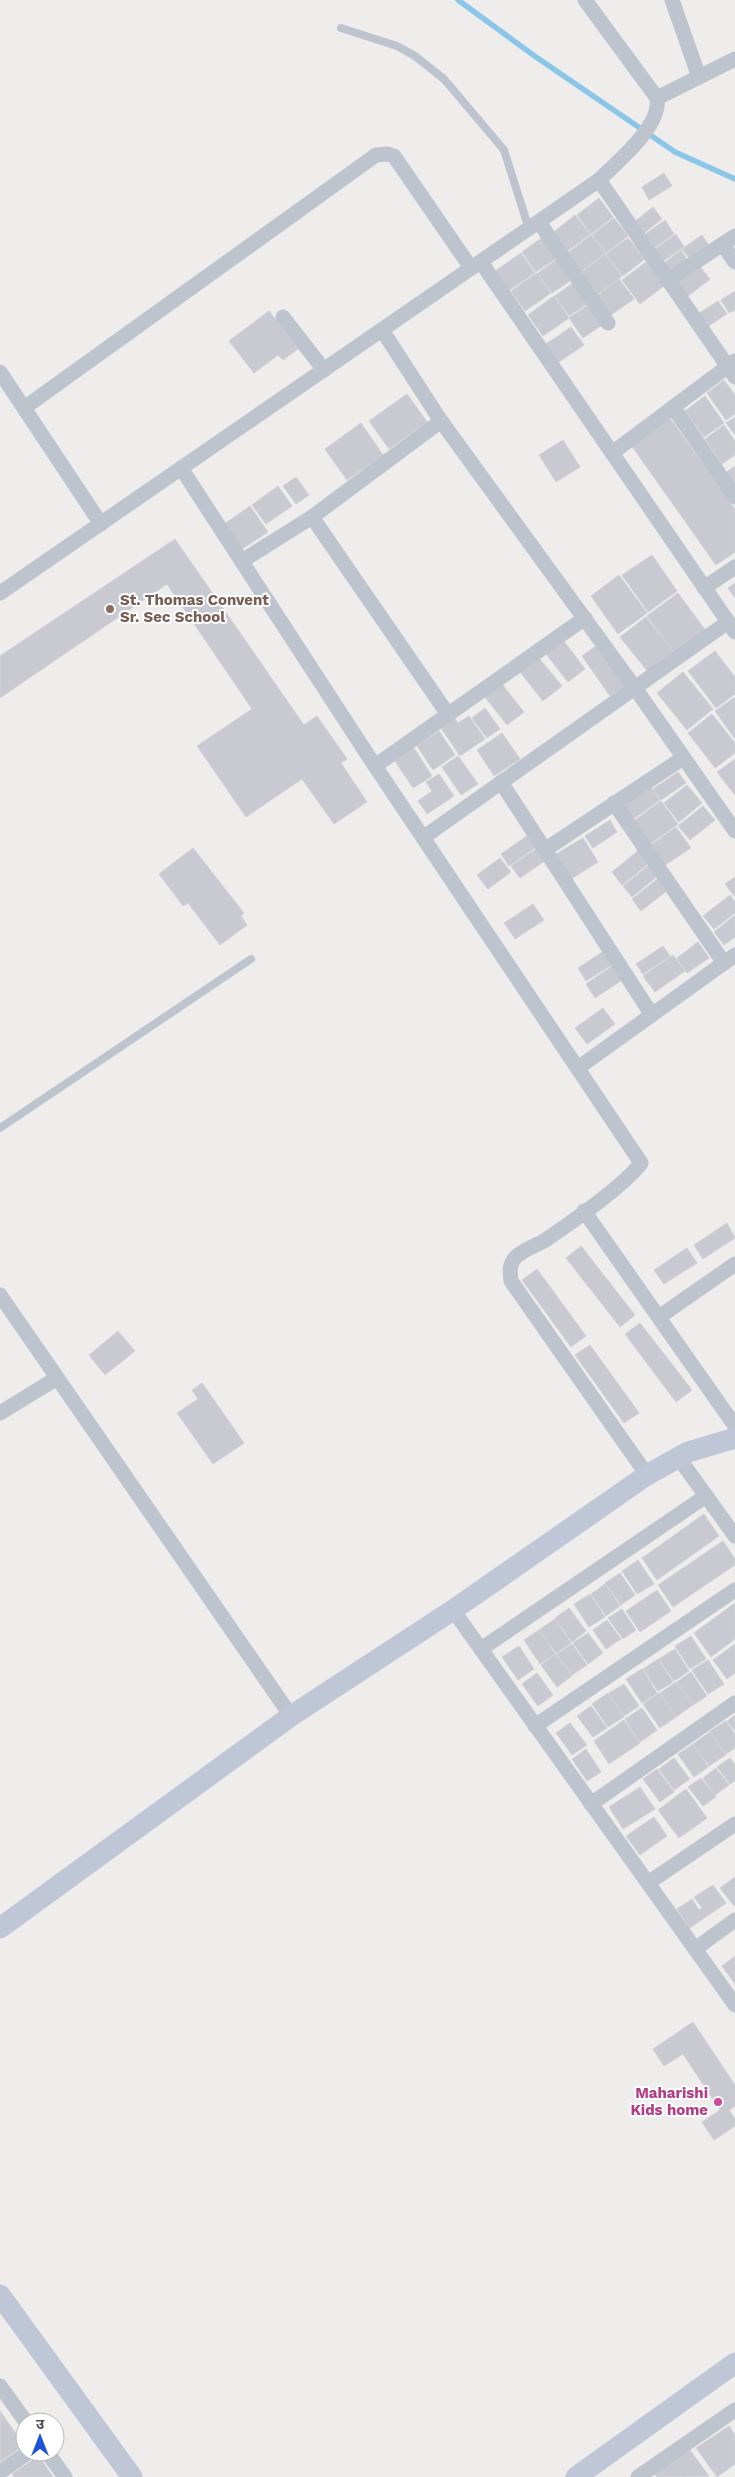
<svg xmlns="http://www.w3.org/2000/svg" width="735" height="2477" font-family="'Work Sans','Noto Sans Devanagari',sans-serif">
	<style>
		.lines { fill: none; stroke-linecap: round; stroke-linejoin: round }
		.stream { stroke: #89c6e8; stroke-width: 5.5 }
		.building { fill: #c9cad1; stroke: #d0d1d7 }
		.lane { stroke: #bdc4ce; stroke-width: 8 }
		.street { stroke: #bdc4ce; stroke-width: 15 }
		.secondary { stroke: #bfc6d5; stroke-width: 21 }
		.education-dot { fill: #8d6e63; stroke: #fff; stroke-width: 2 }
		.hotel-dot { fill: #d1479c; stroke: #fff; stroke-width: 2 }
		.labels { text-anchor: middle; stroke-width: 4; stroke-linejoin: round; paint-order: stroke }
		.education-label { font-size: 15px; font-weight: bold; fill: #785e54; stroke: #fff; text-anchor: start }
		.hotel-label { font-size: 15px; font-weight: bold; fill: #b23c85; stroke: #fff; text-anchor: end }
	</style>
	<rect width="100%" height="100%" fill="#efecec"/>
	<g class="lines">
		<polyline class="stream" points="458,0 536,57 675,152 735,179"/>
	</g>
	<g class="building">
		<polygon points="664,173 672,186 649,200 642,187"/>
		<polygon points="599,198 613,217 591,234 577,215"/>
		<polygon points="653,207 662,219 644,233 634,222"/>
		<polygon points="575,215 590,234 564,254 550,235"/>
		<polygon points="614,218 628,236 606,253 592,235"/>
		<polygon points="665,220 674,234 654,248 644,235"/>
		<polygon points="676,234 684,247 663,261 655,249"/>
		<polygon points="591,235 605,253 579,273 565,255"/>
		<polygon points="702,235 710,247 691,261 682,249"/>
		<polygon points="543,237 557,258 536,272 522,252"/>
		<polygon points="628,238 645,259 623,276 606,254"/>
		<polygon points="681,250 688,261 672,273 664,263"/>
		<polygon points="521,253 535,273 508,291 495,271"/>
		<polygon points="605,254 622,276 595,296 578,275"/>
		<polygon points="559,258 573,279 552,293 538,273"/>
		<polygon points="646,262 664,286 640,304 622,280"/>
		<polygon points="698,264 710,279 687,297 675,281"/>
		<polygon points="537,273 551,293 525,311 511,291"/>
		<polygon points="619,279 634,299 608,317 594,298"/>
		<polygon points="575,281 590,302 569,316 555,296"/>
		<polygon points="735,291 735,310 729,313 721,300"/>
		<polygon points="554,296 569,318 543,336 528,315"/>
		<polygon points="718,301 727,314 707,327 698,314"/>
		<polygon points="591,303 605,323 583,338 569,318"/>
		<polygon points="269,311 298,349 283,360 278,355 254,373 229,341"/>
		<polygon points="571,327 584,345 559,362 546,344"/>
		<polygon points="724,380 735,395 735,414 726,420 707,393"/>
		<polygon points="407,394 427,422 389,449 369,421"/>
		<polygon points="705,396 724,423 704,437 685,411"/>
		<polygon points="735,417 735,435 726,423"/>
		<polygon points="670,418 735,509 735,552 716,565 631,445"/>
		<polygon points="361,423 383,455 347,480 325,449"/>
		<polygon points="724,425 735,441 735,455 722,464 705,439"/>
		<polygon points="563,440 580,467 556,482 539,455"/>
		<polygon points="735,466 735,487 725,473"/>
		<polygon points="296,477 309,495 296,504 283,486"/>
		<polygon points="278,486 292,506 266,524 252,505"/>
		<polygon points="250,506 268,532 241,550 223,525"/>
		<polygon points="175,539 304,725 317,716 347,759 341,763 367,802 334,824 302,779 246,817 197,746 252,709 167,584 0,698 0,656"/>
		<polygon points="652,555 677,591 648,612 622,575"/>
		<polygon points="619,575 647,613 618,634 591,596"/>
		<polygon points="735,583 735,598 728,588"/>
		<polygon points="678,593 706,631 675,654 647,616"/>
		<polygon points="646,617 674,653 649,673 620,637"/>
		<polygon points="563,640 585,669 568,682 546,654"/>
		<polygon points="597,645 625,686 610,696 582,656"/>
		<polygon points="715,651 735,677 735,694 716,708 688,671"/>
		<polygon points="538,657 562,686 543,701 520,672"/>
		<polygon points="683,672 713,709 687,730 657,693"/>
		<polygon points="502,684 524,712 507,725 485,697"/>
		<polygon points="735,697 735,739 715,711"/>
		<polygon points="485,708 500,729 487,738 472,718"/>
		<polygon points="712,714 735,743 735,753 715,768 688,733"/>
		<polygon points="453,716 458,723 469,716 485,739 460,756 439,725"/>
		<polygon points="439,731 455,755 433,770 417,746"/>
		<polygon points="502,733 520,759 494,776 477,750"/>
		<polygon points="412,745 432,776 413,788 393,758"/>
		<polygon points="458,756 478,784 461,795 442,767"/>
		<polygon points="735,759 735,795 717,772"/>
		<polygon points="678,772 686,783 661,800 653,789"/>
		<polygon points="439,774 454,796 427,814 418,801 432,791 426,782"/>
		<polygon points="687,785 702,803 679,822 664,803"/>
		<polygon points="650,786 660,800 633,819 623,805"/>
		<polygon points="661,801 678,824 650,844 633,821"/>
		<polygon points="703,806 715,820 690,840 678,826"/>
		<polygon points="610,820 617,832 593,848 585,836"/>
		<polygon points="676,827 691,848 662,867 648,847"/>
		<polygon points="531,833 539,845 509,866 501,854"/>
		<polygon points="583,838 598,862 571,879 556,854"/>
		<polygon points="540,846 549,858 520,878 511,866"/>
		<polygon points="193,848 244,913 241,916 247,925 220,945 188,903 183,906 159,874"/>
		<polygon points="639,850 649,863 622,885 612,872"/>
		<polygon points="500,858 511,872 488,889 477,875"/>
		<polygon points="650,864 659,875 632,897 623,886"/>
		<polygon points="660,877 669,889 641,911 632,899"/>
		<polygon points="735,877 735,897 725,884"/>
		<polygon points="730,895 735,902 735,913 714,929 703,916"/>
		<polygon points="533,904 544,920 515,939 504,923"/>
		<polygon points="735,915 735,937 724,945 714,932"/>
		<polygon points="698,942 709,958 687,973 677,958"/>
		<polygon points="663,946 670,956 643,974 636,964"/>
		<polygon points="604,951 613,964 586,981 578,968"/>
		<polygon points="673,955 685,971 655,992 643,976"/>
		<polygon points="612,966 622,980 595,998 586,984"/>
		<polygon points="603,1008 615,1024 587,1044 575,1028"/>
		<polygon points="727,1223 735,1238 703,1259 694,1245"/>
		<polygon points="581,1246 635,1315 620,1327 566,1258"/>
		<polygon points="687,1248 697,1263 664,1284 654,1270"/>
		<polygon points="537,1269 586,1336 571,1347 522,1280"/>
		<polygon points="640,1323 692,1390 676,1402 625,1334"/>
		<polygon points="118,1331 135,1351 105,1375 89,1355"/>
		<polygon points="590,1345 639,1413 624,1423 575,1355"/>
		<polygon points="202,1383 244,1443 213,1464 177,1413 198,1399 192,1390"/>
		<polygon points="704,1514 719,1536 657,1580 642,1558"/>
		<polygon points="723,1541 735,1559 735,1565 673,1607 658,1585"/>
		<polygon points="638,1560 654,1584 637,1594 622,1571"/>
		<polygon points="620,1573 635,1595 621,1605 605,1583"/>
		<polygon points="605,1584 620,1606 606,1616 591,1594"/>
		<polygon points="657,1590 671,1611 640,1632 626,1611"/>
		<polygon points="590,1594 605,1617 589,1627 574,1604"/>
		<polygon points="735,1603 735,1639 711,1657 694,1633"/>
		<polygon points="569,1608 586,1631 572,1642 555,1618"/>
		<polygon points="622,1609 636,1630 623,1639 608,1618"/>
		<polygon points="555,1619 571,1643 556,1653 539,1630"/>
		<polygon points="607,1620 621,1639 606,1649 593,1630"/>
		<polygon points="539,1630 555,1654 540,1664 524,1640"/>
		<polygon points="588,1633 603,1653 588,1664 573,1643"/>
		<polygon points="691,1636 706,1659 690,1669 675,1646"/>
		<polygon points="572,1644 587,1665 572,1675 557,1654"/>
		<polygon points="735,1644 735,1673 727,1679 713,1660"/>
		<polygon points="519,1646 534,1669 518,1680 502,1657"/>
		<polygon points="675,1649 689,1671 674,1681 659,1659"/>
		<polygon points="556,1654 572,1676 557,1687 541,1665"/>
		<polygon points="658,1659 673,1682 658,1691 643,1669"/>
		<polygon points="708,1660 724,1684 708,1694 692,1670"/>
		<polygon points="642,1669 657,1693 642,1703 626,1679"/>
		<polygon points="691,1672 707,1696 693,1705 677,1682"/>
		<polygon points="537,1673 553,1695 538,1706 522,1684"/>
		<polygon points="676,1682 693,1705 676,1717 660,1693"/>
		<polygon points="624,1684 639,1706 624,1716 609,1693"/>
		<polygon points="608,1693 624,1717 608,1727 592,1704"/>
		<polygon points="659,1693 676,1717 660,1728 643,1704"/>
		<polygon points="591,1706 607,1728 593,1737 577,1716"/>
		<polygon points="642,1708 657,1730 640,1742 625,1719"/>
		<polygon points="735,1715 735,1731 727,1721"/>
		<polygon points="624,1720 640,1743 609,1764 594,1741"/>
		<polygon points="726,1721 735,1734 735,1748 726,1754 710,1731"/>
		<polygon points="570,1723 587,1745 572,1755 556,1733"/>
		<polygon points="710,1732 726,1755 709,1766 693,1744"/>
		<polygon points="693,1744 708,1767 694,1777 678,1754"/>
		<polygon points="586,1749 601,1772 587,1781 572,1759"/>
		<polygon points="674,1758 690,1779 674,1790 659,1769"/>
		<polygon points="730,1758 735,1765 735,1781 730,1784 717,1767"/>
		<polygon points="716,1768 729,1785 715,1795 703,1778"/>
		<polygon points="657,1769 674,1792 660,1802 643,1779"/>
		<polygon points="701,1778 716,1797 703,1806 688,1787"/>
		<polygon points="640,1787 655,1809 623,1829 609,1807"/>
		<polygon points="686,1789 707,1818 679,1838 658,1810"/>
		<polygon points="654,1817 667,1836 640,1855 626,1836"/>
		<polygon points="735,1877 735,1905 734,1906 720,1888"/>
		<polygon points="713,1885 726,1903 690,1928 677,1909 692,1899 699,1910 702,1908 694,1897"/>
		<polygon points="735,1956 735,1984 722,1966"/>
		<polygon points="693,2022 735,2085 735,2106 729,2110 735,2119 735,2126 714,2140 702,2122 720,2110 683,2054 664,2066 653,2049"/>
		<polygon points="0,2411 24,2445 0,2462"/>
		<polygon points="729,2426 735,2435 735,2464 717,2477 696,2448"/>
		<polygon points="687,2446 709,2476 657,2477 654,2472"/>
		<polygon points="39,2456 53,2477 14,2477 12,2474"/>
	</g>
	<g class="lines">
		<g class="lane">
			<polyline points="341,28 397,46 415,56 444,79 504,150 529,229"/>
			<polyline points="0,1128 251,959"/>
		</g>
		<g class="street">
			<polyline points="672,0 699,77"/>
			<polyline points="657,98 735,59"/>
			<polyline points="599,180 735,377"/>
			<polyline points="539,222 608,323"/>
			<polyline points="723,245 735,262"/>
			<polyline points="481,262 735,632"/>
			<polyline points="668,280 735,236"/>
			<polyline points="283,317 324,370"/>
			<polyline points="382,330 441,421 635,688 735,831"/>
			<polyline points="0,372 101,524"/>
			<polyline points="673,407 735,497"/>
			<polyline points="24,408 376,155 388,154 394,156 471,268"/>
			<polyline points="612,453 735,361"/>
			<path d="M 181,468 L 375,766 L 641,1163 C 624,1186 569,1224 544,1241 C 535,1246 520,1251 514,1259 C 509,1266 510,1272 511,1281 L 647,1475"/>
			<polyline points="312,517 447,713"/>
			<polyline points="242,561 312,517 441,421"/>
			<polyline points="704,588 735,567"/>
			<path d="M 0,593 L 599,180 C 617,162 662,126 657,98 L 585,0"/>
			<polyline points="375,766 585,618"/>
			<polyline points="501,782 652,1015"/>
			<polyline points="614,803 724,963"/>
			<polyline points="424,837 728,622"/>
			<polyline points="546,849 683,758"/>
			<polyline points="578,1068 735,955"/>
			<polyline points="584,1211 735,1426"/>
			<polyline points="0,1295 291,1716"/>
			<polyline points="659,1317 735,1264"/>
			<polyline points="0,1413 57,1378"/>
			<polyline points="678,1457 735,1536"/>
			<polyline points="453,1610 735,2005"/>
			<polyline points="481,1649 706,1496"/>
			<polyline points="535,1726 735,1590"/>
			<polyline points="591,1804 735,1703"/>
			<polyline points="648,1883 735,1824"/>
			<polyline points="695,1949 735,1920"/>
			<polyline points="0,2386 26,2422"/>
			<polyline points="47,2452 65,2477"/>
			<polyline points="0,2472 29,2452"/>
			<polyline points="638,2477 735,2410"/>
		</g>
		<g class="secondary">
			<polyline points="0,1928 291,1716 453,1610 647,1475 688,1452 735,1438"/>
			<polyline points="0,2295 132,2477"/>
			<polyline points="576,2477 735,2363"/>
		</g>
	</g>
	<circle class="education-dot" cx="110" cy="609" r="5"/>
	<circle class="hotel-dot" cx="718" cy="2102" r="5"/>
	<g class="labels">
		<g class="education-label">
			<text x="120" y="605">St. Thomas Convent<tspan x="120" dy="17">Sr. Sec School</tspan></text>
		</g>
		<g class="hotel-label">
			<text x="708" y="2098">Maharishi<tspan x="708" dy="17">Kids home</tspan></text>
		</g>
	</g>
	<g transform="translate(40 2437)"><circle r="24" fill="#ffffff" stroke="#b5b7bc"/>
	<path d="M0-4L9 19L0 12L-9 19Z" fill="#1f54d6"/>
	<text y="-8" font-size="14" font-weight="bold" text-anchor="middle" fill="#454c58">उ</text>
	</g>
</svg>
